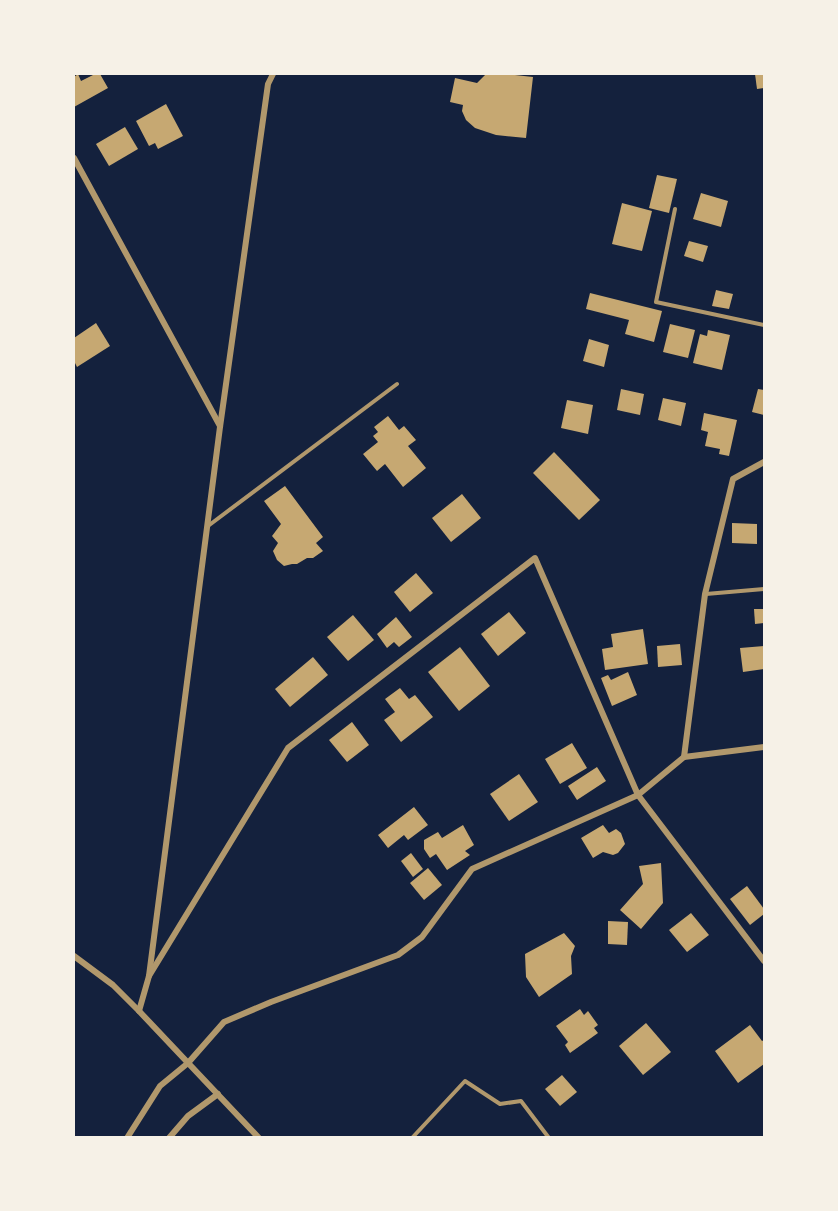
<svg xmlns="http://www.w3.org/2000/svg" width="838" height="1211" font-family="'Exo 2',sans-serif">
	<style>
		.building { fill: #c6a872 }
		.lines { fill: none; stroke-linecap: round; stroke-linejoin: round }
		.service { stroke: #b1986c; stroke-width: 4 }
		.minor { stroke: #b1986c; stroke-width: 6 }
	</style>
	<rect width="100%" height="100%" fill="#14213d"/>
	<g class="building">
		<polygon points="78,74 81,81 95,74 100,74 108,88 74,107 74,77"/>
		<polygon points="486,74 515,74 515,75 533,77 526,138 496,135 475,128 466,120 462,111 463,105 450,102 455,78 477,83"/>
		<polygon points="755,74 764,74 764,88 757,89"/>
		<polygon points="166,104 183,136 158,149 155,143 149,146 136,121"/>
		<polygon points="125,127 138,149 109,166 96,144"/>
		<polygon points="657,175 677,179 669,213 649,208"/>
		<polygon points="701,193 728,201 721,227 693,219"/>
		<polygon points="622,203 652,211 642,251 612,244"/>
		<polygon points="689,241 708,246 703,262 684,256"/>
		<polygon points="716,290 733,294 729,309 712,306"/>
		<polygon points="590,293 662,311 654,342 625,334 629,320 586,309"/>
		<polygon points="96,323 110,346 77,367 74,361 74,338"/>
		<polygon points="670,324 695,330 688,358 663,352"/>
		<polygon points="708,330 730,335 722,370 693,363 700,334 707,336"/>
		<polygon points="589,339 609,345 604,367 583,361"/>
		<polygon points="621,389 644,394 640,415 617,410"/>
		<polygon points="758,389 764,390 764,415 752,412"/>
		<polygon points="663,398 686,403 681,426 658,420"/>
		<polygon points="567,400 593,405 588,434 561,428"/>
		<polygon points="704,413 737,420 729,456 719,454 720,449 705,446 708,432 701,430"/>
		<polygon points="388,416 399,430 404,426 416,440 408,446 426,468 403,487 385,464 377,471 363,454 378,442 373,436 378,432 374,427"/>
		<polygon points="554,452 600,500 579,520 533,473"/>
		<polygon points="285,486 323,537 316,543 323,551 313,558 307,558 297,564 292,564 284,566 277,560 273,551 278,543 272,536 281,524 264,501"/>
		<polygon points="462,494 481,518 451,542 432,518"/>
		<polygon points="732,523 757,524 757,544 732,543"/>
		<polygon points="416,573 433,593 410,612 394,592"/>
		<polygon points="754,609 764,609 764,623 755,624"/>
		<polygon points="509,612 526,633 498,656 481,634"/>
		<polygon points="353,615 374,640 348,661 327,637"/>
		<polygon points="396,617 412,637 399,647 394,642 387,648 377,634"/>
		<polygon points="643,629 648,664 605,670 602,649 613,647 611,634"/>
		<polygon points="680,644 682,665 658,667 657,646"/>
		<polygon points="764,646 764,669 743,672 740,648"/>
		<polygon points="460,647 490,686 459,711 428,672"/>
		<polygon points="313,657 328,675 290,707 275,689"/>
		<polygon points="628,672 637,695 612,706 601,678 608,675 611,680"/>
		<polygon points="400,688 409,699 415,695 433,717 401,742 384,720 395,712 385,699"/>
		<polygon points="352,722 369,745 347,762 329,740"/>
		<polygon points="572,743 587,768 560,784 545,759"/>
		<polygon points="597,767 606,781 577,800 568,786"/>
		<polygon points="519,774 538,802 509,821 490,794"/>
		<polygon points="414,807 428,825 408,840 404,835 388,848 378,835"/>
		<polygon points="463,825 474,845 465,851 470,855 447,870 436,854 430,858 424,849 424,840 438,832 442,838"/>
		<polygon points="603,825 609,833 616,829 621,833 625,844 618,853 613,855 603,852 593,858 581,838"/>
		<polygon points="411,853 423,869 413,877 401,861"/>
		<polygon points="661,863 663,903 641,929 620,910 643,884 639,866"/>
		<polygon points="428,868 442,885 424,900 410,883"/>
		<polygon points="747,886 764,909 764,914 750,925 730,899"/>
		<polygon points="691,913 709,935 687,952 669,930"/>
		<polygon points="608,921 628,922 627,945 608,944"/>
		<polygon points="564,933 575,946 571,956 572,974 539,997 526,977 525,954"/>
		<polygon points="580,1009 584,1015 588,1011 598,1025 594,1028 598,1033 570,1053 565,1045 568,1042 556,1026"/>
		<polygon points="646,1023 671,1052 643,1075 619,1046"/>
		<polygon points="750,1025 762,1041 764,1040 764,1064 738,1083 715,1051"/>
		<polygon points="562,1075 577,1092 560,1106 545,1089"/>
	</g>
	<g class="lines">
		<g class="service">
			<polyline points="675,209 656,302 764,325"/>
			<polyline points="208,526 397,384"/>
			<polyline points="706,594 764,589"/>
			<polyline points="412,1138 465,1081 500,1104 521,1101 549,1138"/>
		</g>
		<g class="minor">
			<polyline points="74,158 220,426"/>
			<polyline points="764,462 733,479 705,594 684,757 638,795 764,961"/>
			<polyline points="684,757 764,747"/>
			<polyline points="74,956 113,985 139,1011 259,1138"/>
			<polyline points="139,1011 149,976 220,427 268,84 273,74"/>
			<polyline points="127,1138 160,1086 188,1063 224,1022 271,1002 398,955 422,937 472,869 638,795 535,558 288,748 149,976"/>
			<polyline points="169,1138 188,1116 218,1094"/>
		</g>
	</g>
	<rect width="838" height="1211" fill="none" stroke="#f6f1e7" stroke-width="150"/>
</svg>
